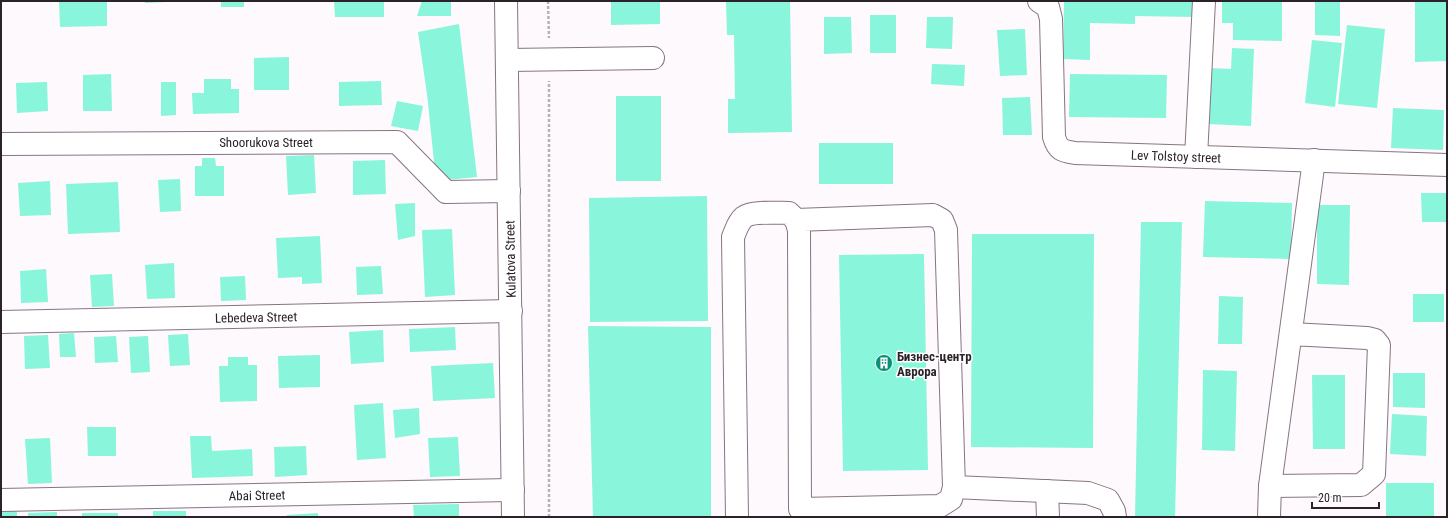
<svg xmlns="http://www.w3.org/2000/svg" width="1448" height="518" font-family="'Roboto Condensed',sans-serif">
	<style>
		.building { fill: #89f5da }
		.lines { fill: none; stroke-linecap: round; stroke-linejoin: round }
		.minor-casing { stroke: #877483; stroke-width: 24 }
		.path { stroke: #b7b2b6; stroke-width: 2.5; stroke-dasharray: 3 2; stroke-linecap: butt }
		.minor { stroke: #fff; stroke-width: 22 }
		.labels { text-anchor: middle; stroke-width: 3; stroke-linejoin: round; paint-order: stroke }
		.street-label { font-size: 13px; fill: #2b2329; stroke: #fff }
		.poi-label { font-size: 13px; font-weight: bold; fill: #2b2329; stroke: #fff; text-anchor: start }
	</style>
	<rect width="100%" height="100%" fill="#fdf9fc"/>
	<g class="building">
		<polygon points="59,1 107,1 107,26 60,27"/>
		<polygon points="145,1 166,1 166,2 145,3"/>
		<rect x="221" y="1" width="23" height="6"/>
		<polygon points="334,1 384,1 384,17 335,17"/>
		<polygon points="422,1 451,1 451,16 417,16"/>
		<polygon points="611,1 660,1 660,24 611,25"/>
		<polygon points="726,1 790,1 792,132 728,133 728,99 735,99 734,35 727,35"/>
		<polygon points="1064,1 1195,1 1194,17 1135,16 1135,24 1090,23 1090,60 1063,59"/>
		<polygon points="1222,1 1282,1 1282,41 1233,40 1233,23 1222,23"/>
		<polygon points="1315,1 1340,1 1340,36 1315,35"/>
		<polygon points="1415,1 1447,1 1447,61 1415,62"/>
		<rect x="870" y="15" width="26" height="38"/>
		<polygon points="824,17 851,17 852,53 824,54"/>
		<polygon points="927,17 953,17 952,49 926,48"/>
		<polygon points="459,24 477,177 436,181 427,94 418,32"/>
		<polygon points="1347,25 1385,29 1377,108 1338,104"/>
		<polygon points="1025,29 1027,75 1000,76 997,30"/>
		<polygon points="1312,40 1342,43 1335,107 1305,103"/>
		<polygon points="1232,48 1254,49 1251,126 1207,124 1209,68 1231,69"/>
		<polygon points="289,57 289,90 254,90 254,58"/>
		<polygon points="932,64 965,65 964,86 931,84"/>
		<polygon points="111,74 112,111 83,111 83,75"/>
		<polygon points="1070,74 1167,75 1166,118 1069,117"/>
		<polygon points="204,79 231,79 231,89 239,89 239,113 193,114 192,93 204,93"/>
		<polygon points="381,81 382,105 339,106 339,82"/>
		<polygon points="47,82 48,111 17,113 16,83"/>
		<polygon points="161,82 176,82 176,115 161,116"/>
		<rect x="616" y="96" width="45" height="85"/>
		<polygon points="1030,97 1032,135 1003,135 1002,98"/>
		<polygon points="397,101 423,106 418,131 391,126"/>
		<polygon points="1393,108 1444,110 1443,150 1391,148"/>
		<rect x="819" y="143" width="74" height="41"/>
		<polygon points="314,155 316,193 288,195 286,156"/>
		<polygon points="202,158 215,158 216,166 224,166 224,196 195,196 195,166 202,166"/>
		<polygon points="385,160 386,194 353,195 353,161"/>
		<polygon points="180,179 181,211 160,212 158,180"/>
		<polygon points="50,181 51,215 20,216 18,183"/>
		<polygon points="118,182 120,232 68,234 66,184"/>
		<polygon points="1421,193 1447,193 1447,222 1422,222"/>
		<polygon points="707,196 708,321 590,322 589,198"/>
		<polygon points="1205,201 1292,203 1291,259 1203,257"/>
		<polygon points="415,203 415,236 398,240 395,204"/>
		<polygon points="1317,205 1350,205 1349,285 1317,284"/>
		<polygon points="1141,222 1182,222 1175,517 1135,517"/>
		<polygon points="452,229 455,295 425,297 422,230"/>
		<polygon points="972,234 1094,234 1093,448 971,447"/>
		<polygon points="320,236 322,283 302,284 302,277 278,278 276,238"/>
		<polygon points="924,254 928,470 843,471 839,255"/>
		<polygon points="174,263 175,298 147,299 145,265"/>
		<polygon points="381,266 383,294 357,295 356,267"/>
		<polygon points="46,269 48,302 21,303 20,271"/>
		<polygon points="112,274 114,306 92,307 90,275"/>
		<polygon points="245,276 246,300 221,301 220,277"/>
		<rect x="1413" y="294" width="31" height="28"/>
		<polygon points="1219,296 1243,297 1242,344 1218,344"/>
		<polygon points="588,326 711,327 711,517 593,517"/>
		<polygon points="455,327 456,350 410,352 409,329"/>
		<polygon points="383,330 384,362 351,364 349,332"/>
		<polygon points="74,333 76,357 60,357 59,334"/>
		<polygon points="188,334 190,365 170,366 168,335"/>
		<polygon points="48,335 50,368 25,369 24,336"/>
		<polygon points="116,336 118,362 95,363 94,337"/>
		<polygon points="148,336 150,372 131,373 129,337"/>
		<polygon points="320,355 320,387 279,388 278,356"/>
		<polygon points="228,357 248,357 248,365 257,365 257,401 220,402 219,366 228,366"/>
		<polygon points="493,363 495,398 433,401 431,366"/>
		<polygon points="1203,370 1237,371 1235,451 1202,450"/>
		<polygon points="1393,373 1425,373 1425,408 1393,407"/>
		<polygon points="1312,375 1345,375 1345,449 1313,449"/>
		<polygon points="383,403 386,458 357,460 354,405"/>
		<polygon points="419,408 420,434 395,438 393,410"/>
		<polygon points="1392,414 1427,416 1426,456 1390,454"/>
		<polygon points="87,427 116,427 116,456 88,456"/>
		<polygon points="190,436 211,436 212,451 252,449 253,476 192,478"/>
		<polygon points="458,437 460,476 430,477 428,438"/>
		<polygon points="50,438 52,483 28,484 25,439"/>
		<polygon points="306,446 307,475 275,477 274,447"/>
		<rect x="1386" y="483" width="48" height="34"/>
		<polygon points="459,504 459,517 414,517 413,505"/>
		<polygon points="17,506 17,517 1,517 1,507"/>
		<rect x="153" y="511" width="33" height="6"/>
		<polygon points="57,512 57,517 28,517 28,513"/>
		<rect x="82" y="513" width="36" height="4"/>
		<polygon points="318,513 318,517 287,517 287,515"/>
	</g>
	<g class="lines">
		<g class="minor-casing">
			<g id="minor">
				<polyline points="506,1 513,517"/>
				<path d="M 1039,1 L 1048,7 L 1051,19 L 1054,137 C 1058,150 1062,151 1075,153 L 1447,165"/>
				<polyline points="507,60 653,58"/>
				<polyline points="1,144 397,142 446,192 509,191"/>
				<polyline points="1196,157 1204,1"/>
				<polyline points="1,322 511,311"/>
				<polyline points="1291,334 1367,338 1375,340 1379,345 1374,474 1361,485 1270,486 1314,160"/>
				<polyline points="954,487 1088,493 1108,500 1114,511 1115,517"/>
				<polyline points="1047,491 1048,517"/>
				<polyline points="1,500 513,490"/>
				<path d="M 737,517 L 733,237 C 736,230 738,222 744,217 C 752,211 778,213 789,213 L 796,220 L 799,230 L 800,509 L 940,506 L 951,499 L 954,487 L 946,230 L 942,220 L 933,215 L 796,220"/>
				<polyline points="1269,517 1270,486"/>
			</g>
		</g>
		<g class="path">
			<polyline points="548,1 549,38"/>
			<polyline points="549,517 549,81"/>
		</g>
		<use href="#minor" class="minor"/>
	</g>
	<defs>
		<g id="building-disc" transform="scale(0.9)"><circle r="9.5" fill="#0b9078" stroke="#fff"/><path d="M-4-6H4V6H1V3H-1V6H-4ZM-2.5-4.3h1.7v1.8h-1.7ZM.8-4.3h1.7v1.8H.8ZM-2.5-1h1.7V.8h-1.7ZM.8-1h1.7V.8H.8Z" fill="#fff"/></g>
	</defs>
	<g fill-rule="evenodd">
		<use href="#building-disc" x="884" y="363"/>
	</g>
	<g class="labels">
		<g class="street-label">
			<text x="266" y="147">Shoorukova Street</text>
			<text transform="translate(1176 156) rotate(2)" y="5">Lev Tolstoy street</text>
			<text transform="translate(510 259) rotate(-91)" y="5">Kulatova Street</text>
			<text transform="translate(256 317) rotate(-1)" y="5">Lebedeva Street</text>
			<text transform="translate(257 495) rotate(-1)" y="5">Abai Street</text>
		</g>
		<g class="poi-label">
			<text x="897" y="361">Бизнес-центр<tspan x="897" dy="15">Аврора</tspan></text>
		</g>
	</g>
	<rect width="1448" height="518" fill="none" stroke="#2b2329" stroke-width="4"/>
	<path d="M1312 502v6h67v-6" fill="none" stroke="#2b2329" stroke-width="2"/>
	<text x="1318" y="502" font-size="12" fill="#2b2329" stroke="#ffffff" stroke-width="3" paint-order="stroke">20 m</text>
</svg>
